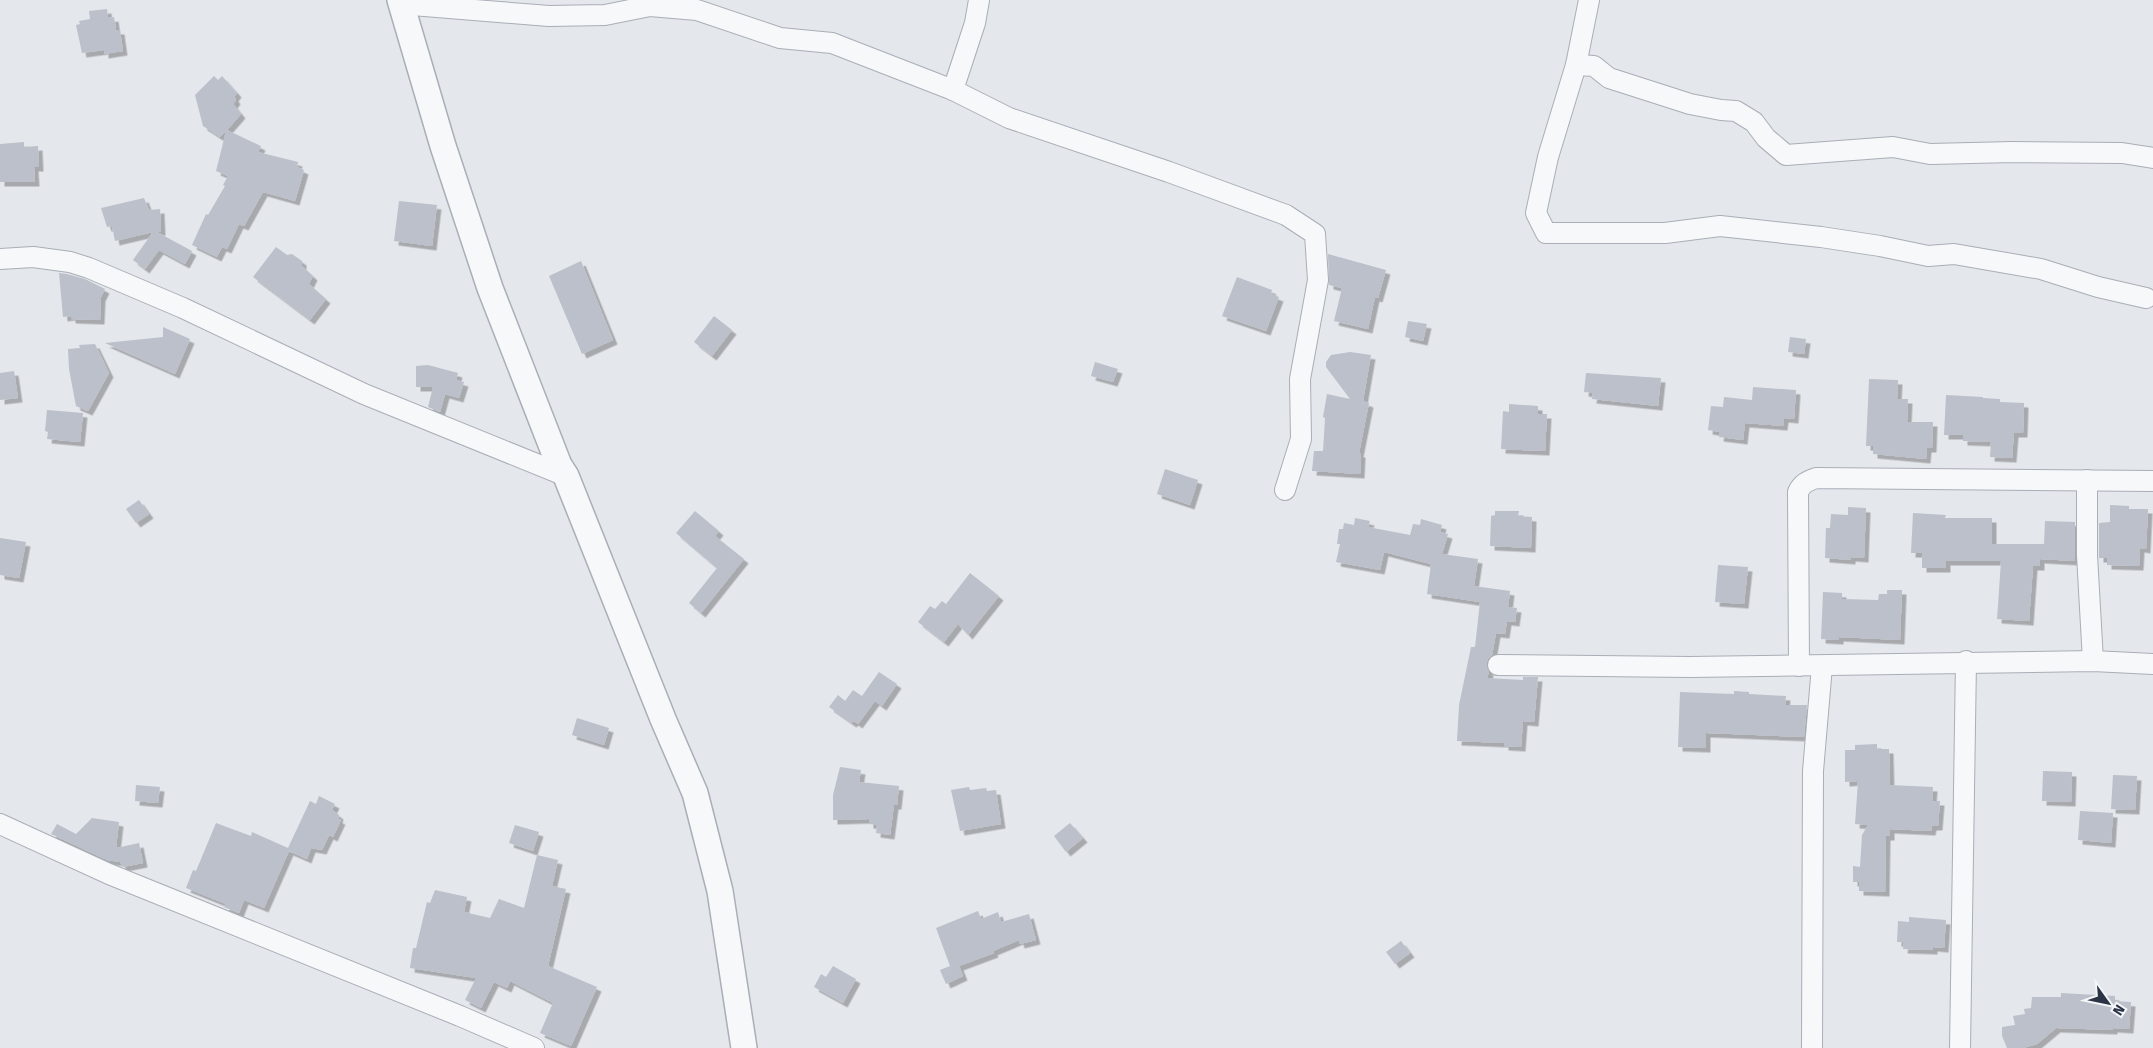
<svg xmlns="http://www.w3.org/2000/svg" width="2153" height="1048" font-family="'Fira Sans',sans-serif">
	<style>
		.building { fill: #bbc0ca; filter: url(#shadow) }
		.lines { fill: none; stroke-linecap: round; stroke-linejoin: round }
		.minor-casing { stroke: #a9aeb7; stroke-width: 22 }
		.tertiary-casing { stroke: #a9aeb7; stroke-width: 28 }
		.minor { stroke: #f7f8fa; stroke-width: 20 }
		.tertiary { stroke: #f7f8fa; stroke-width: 25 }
	</style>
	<defs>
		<filter id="shadow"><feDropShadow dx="4.5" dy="4.5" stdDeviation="0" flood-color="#0004"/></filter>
	</defs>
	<rect width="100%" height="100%" fill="#e4e7ec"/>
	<g class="building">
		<polygon points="107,9 108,18 114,17 116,30 120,30 123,51 104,54 104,50 82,53 76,25 80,24 79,21 90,19 89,11"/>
		<polygon points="214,76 218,80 222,76 237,93 234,97 236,100 233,104 241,114 227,130 261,146 258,152 298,162 297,167 304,170 295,201 263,192 244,226 239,224 227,249 222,247 217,257 192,245 206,214 208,215 225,186 223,185 228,176 216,171 226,131 220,137 203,126 195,95"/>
		<polygon points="24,142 24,147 38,146 39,167 34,167 35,182 0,182 0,144"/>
		<polygon points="144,198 149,210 160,209 161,231 157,232 192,251 185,264 159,250 145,269 133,260 153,232 115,241 112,226 107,227 101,208"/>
		<polygon points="399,201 437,205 432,246 394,241"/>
		<polygon points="276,247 287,255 292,254 302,261 302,266 313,276 309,284 326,299 310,320 253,277"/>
		<polygon points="1328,254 1386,270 1378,298 1375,297 1368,329 1334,321 1342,288 1329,285"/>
		<polygon points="581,261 613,340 582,354 549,276"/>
		<polygon points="59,273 67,274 85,279 105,289 101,297 100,320 71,319 71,316 63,317"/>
		<polygon points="1237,277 1272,290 1271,294 1279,297 1266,331 1222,316"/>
		<polygon points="714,316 732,330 712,356 694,342"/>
		<polygon points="1408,321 1427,324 1423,341 1405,337"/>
		<polygon points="163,327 190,339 175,374 105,343 163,337"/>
		<polygon points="1790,337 1806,339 1804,354 1788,352"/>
		<polygon points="95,344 109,373 88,411 76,406 69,369 68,349 80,348 79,345"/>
		<polygon points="1350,352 1371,355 1363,401 1369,403 1359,453 1361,453 1360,474 1312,471 1314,451 1323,451 1325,418 1323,417 1327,394 1350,399 1326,367 1326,362 1331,355"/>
		<polygon points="1095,362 1118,369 1113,382 1091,376"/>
		<polygon points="428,365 458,373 456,380 464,382 459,398 445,394 440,412 428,407 433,387 416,387 416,366"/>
		<polygon points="14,371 18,398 0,400 0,373"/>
		<polygon points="1586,373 1661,378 1658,406 1592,399 1593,393 1584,392"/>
		<polygon points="1869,379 1898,380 1897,399 1908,399 1907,422 1933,422 1932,448 1927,448 1926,459 1873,454 1873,446 1866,446"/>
		<polygon points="1753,387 1796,390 1794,419 1784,418 1783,426 1745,423 1743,440 1719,437 1720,432 1708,430 1711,406 1723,407 1724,397 1752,400"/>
		<polygon points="1946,395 1983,397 1983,398 2000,399 2000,402 2024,403 2023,433 2014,433 2012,458 1990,457 1991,442 1963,441 1963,435 1944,435"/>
		<polygon points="1509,404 1538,406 1538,414 1547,414 1545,451 1501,449 1503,411 1509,412"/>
		<polygon points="47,410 83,413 80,442 47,439 48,432 45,431"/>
		<polygon points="1165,469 1198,480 1190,505 1157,494"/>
		<polygon points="139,500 149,514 136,523 126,509"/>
		<polygon points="2110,505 2129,506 2129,509 2148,509 2146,549 2140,548 2139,566 2107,565 2107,558 2099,558 2099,523 2110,522"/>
		<polygon points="1848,507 1866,508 1864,558 1851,557 1851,560 1825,558 1826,528 1830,528 1831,514 1848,515"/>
		<polygon points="695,511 719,531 715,536 744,559 701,613 689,603 717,568 676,533"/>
		<polygon points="1495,511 1519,511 1518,516 1532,517 1531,548 1490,546 1491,516 1495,515"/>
		<polygon points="1913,513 1946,515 1945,518 1992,518 1992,544 2044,544 2045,521 2075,522 2075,561 2040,559 2040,566 2033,566 2029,621 1997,619 2001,561 1946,561 1946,568 1922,568 1922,553 1911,553"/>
		<polygon points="1355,518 1370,521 1368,527 1410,535 1413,524 1420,525 1421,519 1442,525 1440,532 1448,534 1442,554 1478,559 1474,586 1510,591 1508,607 1517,608 1515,622 1507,621 1505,634 1496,633 1492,655 1488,659 1486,665 1489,672 1487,678 1523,680 1523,677 1538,677 1534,722 1523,721 1521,747 1504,746 1504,743 1457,741 1459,705 1471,647 1475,647 1480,602 1427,594 1431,564 1384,552 1380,570 1336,562 1340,544 1337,544 1339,529 1343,529 1344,523 1354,525"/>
		<polygon points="0,538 26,542 19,578 0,575"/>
		<polygon points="1718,565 1748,567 1744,604 1715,602"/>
		<polygon points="970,573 999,596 968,635 958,624 944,642 918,622 930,606 935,609 942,601 946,604"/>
		<polygon points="1887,590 1902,590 1900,640 1839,637 1839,640 1821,639 1823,592 1842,593 1842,599 1878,600 1879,594 1887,594"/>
		<polygon points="879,672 897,684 882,706 875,701 858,724 854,721 852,723 829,707 838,695 845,701 853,690 862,696"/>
		<polygon points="1734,691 1749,692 1749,694 1786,696 1785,705 1807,705 1804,737 1706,733 1706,748 1678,747 1680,692 1734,694"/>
		<polygon points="577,718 609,728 604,745 572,735"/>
		<polygon points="1877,744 1877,749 1889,749 1890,785 1933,787 1932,801 1940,801 1938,826 1932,826 1931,831 1890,829 1890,836 1886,836 1885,892 1859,891 1859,882 1853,882 1853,866 1860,867 1862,835 1868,825 1855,824 1858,781 1845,782 1845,750 1855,750 1855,745"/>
		<polygon points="840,767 861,770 859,782 899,786 897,805 894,805 890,835 876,833 877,825 869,824 869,819 833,820 833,795"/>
		<polygon points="2043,771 2072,772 2071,802 2042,801"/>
		<polygon points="2113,775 2137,776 2135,810 2111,809"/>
		<polygon points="136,785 160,787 158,803 135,801"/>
		<polygon points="969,787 970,790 986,788 987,791 996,790 1001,824 960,831 951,790"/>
		<polygon points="319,796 335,804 332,810 339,815 338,819 341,820 333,837 329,835 322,850 311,848 307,859 289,851 264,908 244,900 239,913 224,907 226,904 186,888 193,870 196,871 216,823 251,836 252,832 288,848 310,801 316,804"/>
		<polygon points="2080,811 2113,813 2111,843 2078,840"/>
		<polygon points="92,818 119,822 116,848 139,843 143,863 123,867 120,862 107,860 51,834 57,824 76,834"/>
		<polygon points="1070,823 1083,838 1066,852 1054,836"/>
		<polygon points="515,825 539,832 533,851 509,843"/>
		<polygon points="537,855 558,860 552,886 566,889 548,966 597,987 571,1046 540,1033 553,1003 510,981 507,988 494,982 481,1008 465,1000 476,978 410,968 413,948 416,948 427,902 430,903 435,890 467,897 464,912 490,918 499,899 524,908"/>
		<polygon points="978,911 981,919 998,912 1001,922 1029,914 1036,940 1020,944 1019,940 993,951 994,953 959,966 963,976 946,984 940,970 950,966 936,928"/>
		<polygon points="1909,917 1946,920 1944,948 1933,947 1933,950 1903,949 1904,942 1897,942 1898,921 1909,922"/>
		<polygon points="1401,941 1410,953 1395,964 1386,952"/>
		<polygon points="833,966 856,979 843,1003 814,987 821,974 826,977"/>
		<polygon points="2061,993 2115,996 2115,1001 2131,1002 2129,1029 2113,1028 2113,1030 2056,1028 2037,1044 2023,1048 2007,1048 2002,1036 2002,1027 2015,1025 2013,1016 2025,1014 2024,1009 2031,1008 2032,997 2061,997"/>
	</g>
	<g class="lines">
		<g class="minor-casing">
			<g id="minor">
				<polyline points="1589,0 1576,65 1548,157 1536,213 1546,233 1665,233 1720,226 1821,237 1880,246 1928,256 1954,254 2041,269 2098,287 2146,298"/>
				<polyline points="400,4 549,16 605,15 650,6 697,10 780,38 832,43 953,90 1009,118 1169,172 1286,215 1315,234 1318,280 1300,379 1301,439 1285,490"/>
				<polyline points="1576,65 1594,66 1609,78 1690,104 1721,110 1736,111 1754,122 1766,138 1786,155 1893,147 1930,154 2013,152 2122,153 2153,158"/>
				<polyline points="953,90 975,23 979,0"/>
				<polyline points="0,259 33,257 70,262 89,268 183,308 364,394 566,476"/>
				<polyline points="2087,480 2087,555 2093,661"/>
				<polyline points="1498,665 1690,667 2093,661 2153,664"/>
				<path d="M 1799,666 L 1798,492 C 1802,483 1808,481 1816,478 L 2153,481"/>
				<polyline points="0,824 109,874 460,1016 534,1048"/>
				<polyline points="1812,1048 1813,771 1822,666"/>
				<polyline points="1960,1048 1966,661"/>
			</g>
		</g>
		<g class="tertiary-casing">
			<polyline id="tertiary" points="400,0 443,146 490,288 559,465 566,476 663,719 695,793 720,891 744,1048"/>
		</g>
		<use href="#minor" class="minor"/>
		<use href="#tertiary" class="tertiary"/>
	</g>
	<g transform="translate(2108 1003) rotate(123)" stroke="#f4f6f9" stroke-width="4" paint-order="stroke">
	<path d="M0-4L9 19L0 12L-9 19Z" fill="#2b3445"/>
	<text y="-8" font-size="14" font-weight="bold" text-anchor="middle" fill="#2b3445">N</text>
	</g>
</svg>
